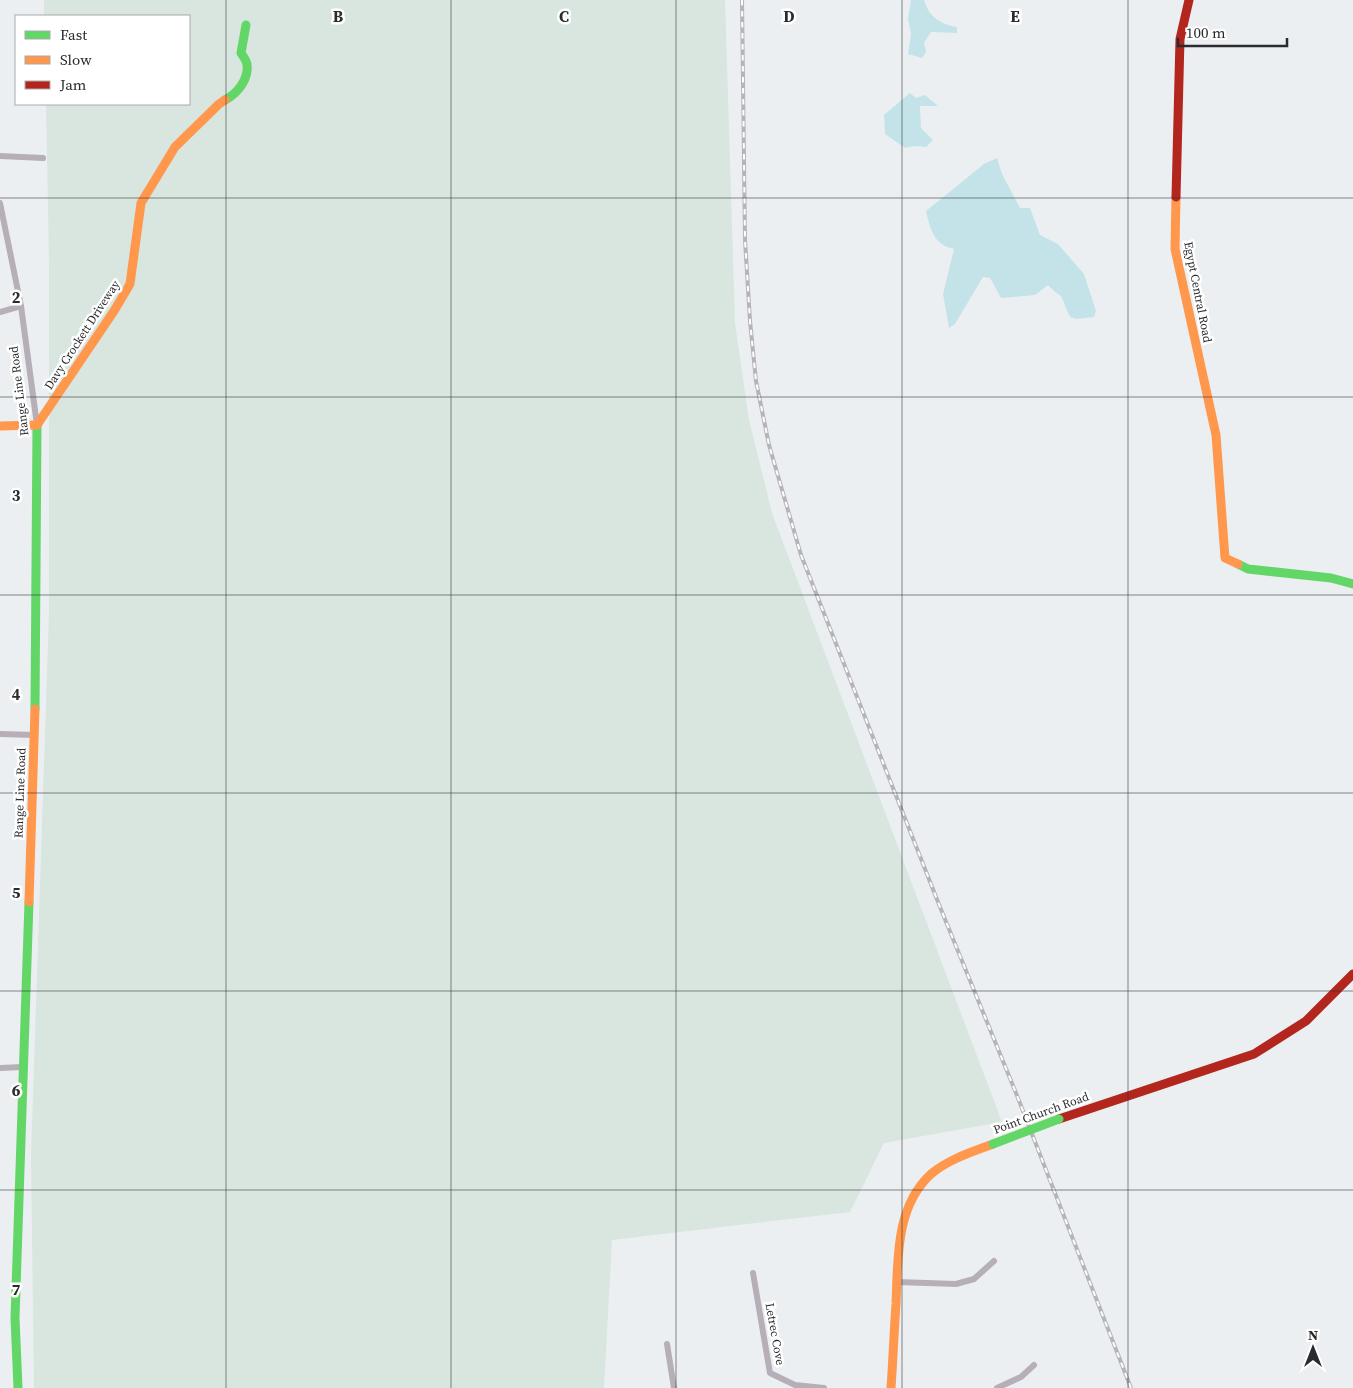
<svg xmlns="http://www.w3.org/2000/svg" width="1353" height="1388" font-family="'Source Serif 4',serif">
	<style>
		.green { fill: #d9e5df }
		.water { fill: #c4e3e9 }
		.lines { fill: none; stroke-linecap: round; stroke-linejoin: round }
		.street { stroke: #b6afb7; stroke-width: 6 }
		.fast { stroke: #63d668; stroke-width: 9 }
		.slow { stroke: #ff974d; stroke-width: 9 }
		.jam { stroke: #b3261e; stroke-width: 9 }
		.rail-casing { stroke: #b5b4b8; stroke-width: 4 }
		.rail { stroke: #fff; stroke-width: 2; stroke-dasharray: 5.5; stroke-linecap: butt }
		.fast-bridge { stroke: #63d668; stroke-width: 9 }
		.grid { fill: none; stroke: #2a2b2e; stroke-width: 1; stroke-opacity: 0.55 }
		.labels { text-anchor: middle; stroke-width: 5; stroke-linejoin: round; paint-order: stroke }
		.street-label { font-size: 12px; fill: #2a2b2e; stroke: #fff }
		.grid-label { font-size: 16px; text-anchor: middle; font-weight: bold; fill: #2a2b2e; stroke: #fff; stroke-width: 5; stroke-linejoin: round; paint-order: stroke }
	</style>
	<rect width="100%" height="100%" fill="#eceff2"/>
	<polygon class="green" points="44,0 725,0 735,323 749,420 772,513 1002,1122 884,1143 850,1212 612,1240 604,1388 34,1388 31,1157 49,613 49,262 46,104 189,104 189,16 44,16"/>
	<g class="water">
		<path d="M 911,0 L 924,0 C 929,17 940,24 957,27 L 957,33 L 931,32 L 924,43 L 926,52 L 922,58 L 908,54 L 911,34 L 908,19 Z"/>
		<polygon points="910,93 916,98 925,95 938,106 920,106 921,128 933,140 926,147 914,146 905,148 885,134 884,115"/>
		<path d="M 997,158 L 1002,174 L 1020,208 L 1030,208 L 1040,235 L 1058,244 L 1084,274 L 1096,311 L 1094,317 L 1077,319 L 1070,317 L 1061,296 L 1054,291 L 1048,285 L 1035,295 L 1001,298 L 990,278 L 983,277 L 955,324 L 949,328 L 943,294 L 954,249 C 934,245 930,229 926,211 L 984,164 Z"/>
	</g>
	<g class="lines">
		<g class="street">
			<polyline points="0,156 43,158"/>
			<polyline points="0,203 21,306 37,425"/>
			<polyline points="0,312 21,306"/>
			<polyline points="0,734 35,735"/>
			<polyline points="0,1068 23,1067"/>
			<polyline points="753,1273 770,1373 795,1385 824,1388"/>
			<polyline points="897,1282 956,1284 974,1279 994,1261"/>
			<polyline points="667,1344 674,1388"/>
			<polyline points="997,1388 1021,1377 1034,1365"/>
		</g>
		<g class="fast">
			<path d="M 225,100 C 238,93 249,79 247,64 C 246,60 243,56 241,53 L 246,25"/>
			<polyline points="1238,564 1248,569 1331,578 1353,584"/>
			<polyline points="35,709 37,425"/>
			<polyline points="18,1388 15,1318 29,902"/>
		</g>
		<g class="slow">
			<polyline points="1176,197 1175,249 1216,435 1225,558 1238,564"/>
			<polyline points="37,425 114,311 130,284 141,203 175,147 219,104 225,100"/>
			<polyline points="0,426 37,425"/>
			<polyline points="29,902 35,709"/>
			<path d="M 891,1388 C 893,1360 894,1332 896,1304 C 898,1260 895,1207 931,1174 C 949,1159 972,1152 993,1144"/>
		</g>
		<g class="jam">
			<polyline points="1176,197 1180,39 1189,0"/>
			<polyline points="1059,1119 1254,1054 1306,1021 1353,974"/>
		</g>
		<g class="rail-casing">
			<polyline id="rail" points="742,0 745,240 750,321 756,381 769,445 801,555 940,907 1016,1093 1131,1388"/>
		</g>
		<use href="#rail" class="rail"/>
		<polyline class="fast-bridge" points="993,1144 1059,1119"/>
	</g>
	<path class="grid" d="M 226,0 L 226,1388M 451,0 L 451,1388M 676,0 L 676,1388M 902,0 L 902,1388M 1128,0 L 1128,1388M 0,198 L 1353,198M 0,397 L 1353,397M 0,595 L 1353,595M 0,793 L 1353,793M 0,991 L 1353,991M 0,1190 L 1353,1190"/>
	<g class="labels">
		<g class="street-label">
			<text transform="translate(1198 292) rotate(79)" y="4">Egypt Central Road</text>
			<text transform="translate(82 335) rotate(-57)" y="4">Davy Crockett Driveway</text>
			<text transform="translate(19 391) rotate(-97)" y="4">Range Line Road</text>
			<text transform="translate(20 793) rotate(-88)" y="4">Range Line Road</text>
			<text transform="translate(1041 1113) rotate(-20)" y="4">Point Church Road</text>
			<text transform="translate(775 1334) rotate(80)" y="4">Letrec Cove</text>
		</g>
	</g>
	<g class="grid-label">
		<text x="338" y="22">B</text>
		<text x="564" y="22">C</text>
		<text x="789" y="22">D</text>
		<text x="1015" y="22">E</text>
		<text x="16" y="303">2</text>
		<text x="16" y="501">3</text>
		<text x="16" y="700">4</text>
		<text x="16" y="898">5</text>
		<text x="16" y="1096">6</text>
		<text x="16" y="1295">7</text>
	</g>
	<rect x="15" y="15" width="175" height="90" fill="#ffffff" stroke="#aaaaab"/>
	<rect x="25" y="31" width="25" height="8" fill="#63d668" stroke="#aaaaab"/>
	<text x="60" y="40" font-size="15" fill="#2a2b2e">Fast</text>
	<rect x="25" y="56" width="25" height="8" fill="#ff974d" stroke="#aaaaab"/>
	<text x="60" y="65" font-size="15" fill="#2a2b2e">Slow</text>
	<rect x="25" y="81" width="25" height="8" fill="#b3261e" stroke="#aaaaab"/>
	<text x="60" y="90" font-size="15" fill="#2a2b2e">Jam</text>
	<g transform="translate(1313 1348)" stroke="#ffffff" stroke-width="4" paint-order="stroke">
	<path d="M0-4L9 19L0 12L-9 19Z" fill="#2a2b2e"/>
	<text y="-8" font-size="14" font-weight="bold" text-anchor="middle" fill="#2a2b2e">N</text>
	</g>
	<path d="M1178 38v8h109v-8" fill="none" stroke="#2a2b2e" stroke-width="2.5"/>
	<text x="1186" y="38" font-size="15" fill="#2a2b2e" stroke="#ffffff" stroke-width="4" paint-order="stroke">100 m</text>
</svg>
